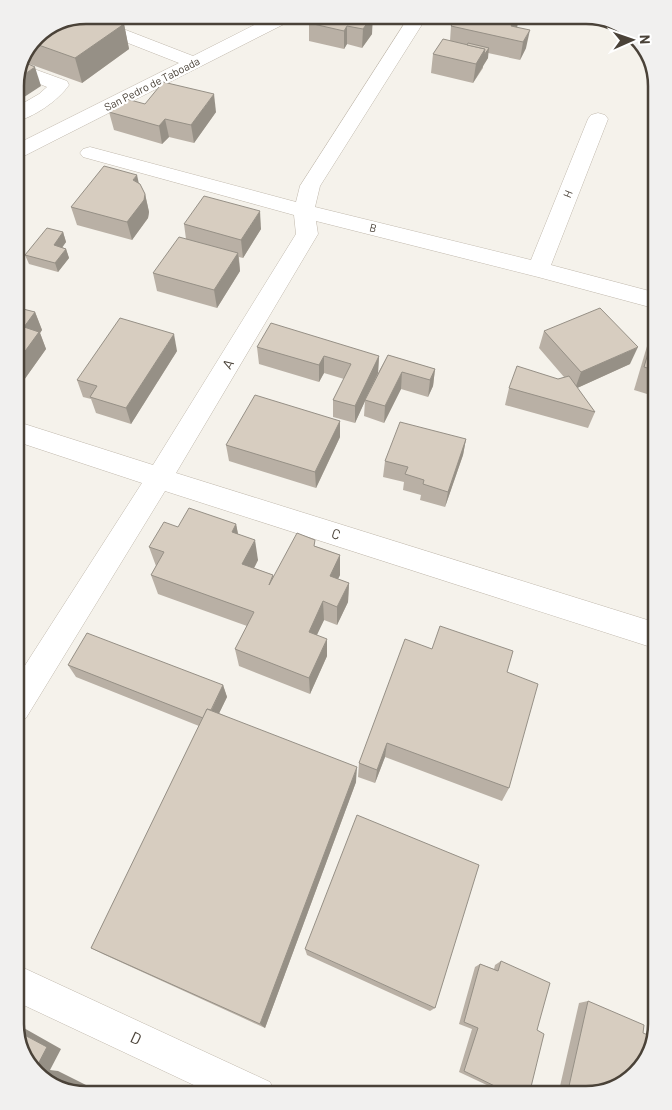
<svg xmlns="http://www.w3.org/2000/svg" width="672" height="1110" font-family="Barlow,sans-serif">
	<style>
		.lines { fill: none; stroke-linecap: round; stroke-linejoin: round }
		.minor-casing { stroke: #c1b9ad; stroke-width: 1 }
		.minor { fill: #fff; fill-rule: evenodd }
		.wall { fill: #b9b0a5 }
		.shaded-wall { fill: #969086 }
		.building { fill: #d7cdc0; stroke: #969086 }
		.labels { text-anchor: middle; stroke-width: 4.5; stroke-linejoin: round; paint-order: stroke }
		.far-street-label { font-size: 11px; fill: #4a4238; stroke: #fff }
		.street-label { font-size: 14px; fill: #4a4238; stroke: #fff }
		.near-street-label { font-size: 16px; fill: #4a4238; stroke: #fff }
		.rim { fill: none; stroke: #4a4238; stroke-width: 2.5 }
	</style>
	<rect width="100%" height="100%" fill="#f5f2eb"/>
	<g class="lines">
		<g class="minor-casing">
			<g id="minor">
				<polygon points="87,15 193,56 274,15 297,15 294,19 22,157 15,159 15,145 179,63 72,21"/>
				<polygon points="410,15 428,15 320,186 315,207 531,260 588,119 591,115 598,113 605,115 608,119 551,265 657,293 657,309 538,277 316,221 318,234 176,473 657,623 657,649 165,491 26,718 15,722 15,681 142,483 15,441 15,421 153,465 296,234 294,215 83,157 80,153 83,149 90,147 296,202 300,186"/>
				<path d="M 23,65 L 67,81 L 69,85 C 58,101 34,117 15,122 L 15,108 L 39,94 L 47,87 L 18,75 Z"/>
				<polygon points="15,964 270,1082 276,1095 215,1095 15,1001"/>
			</g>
		</g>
		<use href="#minor" class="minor"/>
	</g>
	<g class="wall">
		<polygon points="371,15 372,34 362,48 347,44 344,49 309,41 309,23"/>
		<polygon points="458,15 519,15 517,27 526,48 520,60 488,53 488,58 483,65 483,68 473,83 431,73 433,54 450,41 451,26"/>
		<polygon points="124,24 129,49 82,83 24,62 36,36"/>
		<polygon points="145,104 216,112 194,143 169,137 162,144 114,130 109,112"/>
		<polygon points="139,183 145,194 149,212 148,218 132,240 77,225 71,207"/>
		<polygon points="184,224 261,229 243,258 239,257 240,271 217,308 157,291 153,273 186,239"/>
		<polygon points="63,232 66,242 62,247 66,249 69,258 58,272 29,264 25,255"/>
		<polygon points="15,307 35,312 42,330 40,333 46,349 19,387 15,386"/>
		<polygon points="657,320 657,397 634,390 650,336"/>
		<polygon points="544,331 630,364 577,388 595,412 588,428 505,405 509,388 558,379 564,377 539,348"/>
		<polygon points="257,347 379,356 378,373 388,355 435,369 433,386 428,397 401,389 384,423 364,416 365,401 355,423 333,417 333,400 344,379 324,373 319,382 259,364"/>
		<polygon points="177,351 131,424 96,413 91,399 83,397 77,380"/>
		<polygon points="340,421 340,437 316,488 229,461 226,445"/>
		<polygon points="466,439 463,455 445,507 420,500 421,495 403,490 404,482 383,477 385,461"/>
		<polygon points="236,524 238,534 258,560 254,568 273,575 273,577 315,546 340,555 340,575 338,579 349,583 348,602 337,625 324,620 316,635 327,656 310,694 239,666 235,649 247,626 158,594 151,575 156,566 149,547 178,527"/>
		<polygon points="432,649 507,672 509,788 502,801 385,757 375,783 358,777 359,763"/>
		<polygon points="68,665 223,685 227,697 219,713 356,782 265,1028 105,955 91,948 199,726 76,677"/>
		<polygon points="305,949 435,1008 430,1011 307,955"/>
		<polygon points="501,961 537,1030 529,1095 508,1095 459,1072 472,1029 459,1024 475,967 480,964 494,969 495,965"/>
		<polygon points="588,1001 643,1033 586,1095 558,1095 579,1003"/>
	</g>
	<g class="shaded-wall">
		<polygon points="373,15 372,34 362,48 363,29"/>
		<polygon points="517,15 519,15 517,28 511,26"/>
		<polygon points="124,24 129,49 82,83 75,58"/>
		<polygon points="347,26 347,44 344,49 344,31"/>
		<polygon points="530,30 526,48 520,60 523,42"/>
		<polygon points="489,48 488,58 473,83 476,64 485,49"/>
		<polygon points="35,67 41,86 15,103 15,82 16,80"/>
		<polygon points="214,94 216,112 194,143 191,125"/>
		<polygon points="165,119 169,137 162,144 159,126"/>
		<polygon points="137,175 141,193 133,180"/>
		<polygon points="145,194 149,212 148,218 132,240 127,222"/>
		<polygon points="260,211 261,229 243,258 241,240"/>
		<polygon points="63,232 66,242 57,255 54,245"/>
		<polygon points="66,249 69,258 58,272 55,263"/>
		<polygon points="238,253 240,271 217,308 214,290"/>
		<polygon points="35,312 42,330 40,333 46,349 19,387 15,379 15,365 24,327"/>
		<polygon points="174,334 177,351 131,424 126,408"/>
		<polygon points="638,347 630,364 575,389 581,372"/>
		<polygon points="324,356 324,373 319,382 319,365"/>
		<polygon points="379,356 378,373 365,400 365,401 355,423 355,406"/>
		<polygon points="435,369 433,386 428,397 430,380"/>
		<polygon points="402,372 401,389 384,423 385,406"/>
		<polygon points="340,421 340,437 316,488 315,472"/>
		<polygon points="466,439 463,455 445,507 448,492"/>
		<polygon points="236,524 240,544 232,532"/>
		<polygon points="255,540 258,560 246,584 242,564"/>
		<polygon points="340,555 340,575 330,595 330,576"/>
		<polygon points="349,583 348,602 337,625 337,607"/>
		<polygon points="323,601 324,620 310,650 309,632"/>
		<polygon points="327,639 327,656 310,694 309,678"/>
		<polygon points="223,685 227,697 211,730 207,720"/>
		<polygon points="387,743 385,757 375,783 377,770"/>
		<polygon points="357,767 356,782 265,1028 260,1024"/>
		<polygon points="15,1023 61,1049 50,1070 58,1071 106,1095 88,1095 44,1080 35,1070 17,1031"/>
	</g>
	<g class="building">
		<polygon points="86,15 101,15 124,24 75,58 33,43 36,36"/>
		<polygon points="315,15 373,15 363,29 347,26 344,31 309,23"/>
		<polygon points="458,15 517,15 511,26 530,30 523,42 451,26"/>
		<polygon points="443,39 485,49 476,64 433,54"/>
		<polygon points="468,43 489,48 484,55 485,49 467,45"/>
		<polygon points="24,62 35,67 16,80"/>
		<polygon points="163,82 214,94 191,125 165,119 159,126 109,112 123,98 145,104"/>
		<polygon points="104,166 137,175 133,180 140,184 145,194 144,200 127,222 71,207"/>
		<polygon points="204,196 260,211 241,240 184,224"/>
		<polygon points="47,228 63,232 54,245 66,249 55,263 25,255"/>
		<polygon points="179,237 238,253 214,290 153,273"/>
		<polygon points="15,307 35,312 24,327 39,332 15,365"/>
		<polygon points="600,308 638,347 581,372 544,331"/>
		<polygon points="120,318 174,334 126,408 90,397 97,386 77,380"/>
		<polygon points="271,323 379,356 355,406 333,400 351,364 324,356 319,365 257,347"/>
		<polygon points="657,323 657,371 644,367"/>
		<polygon points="388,355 435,369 430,380 402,372 385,406 365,400"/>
		<polygon points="517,366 558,379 569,376 595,412 509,388"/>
		<polygon points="255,395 340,421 315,472 226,445"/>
		<polygon points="400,422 466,439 448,492 423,484 424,480 405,474 408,467 385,461"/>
		<polygon points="189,508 236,524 232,532 255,540 242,564 273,575 269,585 297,533 315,540 314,546 340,555 330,576 349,583 337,607 323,601 309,632 327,639 309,678 235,649 254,612 151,575 164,552 149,547 164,522 178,527"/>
		<polygon points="440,626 513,651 507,672 538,684 509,788 387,743 377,770 359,763 405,639 432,649"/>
		<polygon points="87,633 223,685 211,710 207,709 203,718 68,665"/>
		<polygon points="207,709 357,767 260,1024 91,948"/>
		<polygon points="357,815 479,865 435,1008 305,949"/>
		<polygon points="501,961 550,983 537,1030 544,1034 529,1095 513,1095 464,1071 478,1028 464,1022 480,964 498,971"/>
		<polygon points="588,1001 644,1025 643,1033 653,1037 645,1063 618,1088 586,1095 567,1095"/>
		<polygon points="17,1031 47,1047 35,1070 22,1056"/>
		<polygon points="40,1070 88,1095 82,1095 47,1083 38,1074"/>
	</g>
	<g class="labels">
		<g class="far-street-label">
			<text transform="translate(152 84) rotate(-27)" y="4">San Pedro de Taboada</text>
			<text transform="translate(568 194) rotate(-68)" y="4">H</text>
			<text transform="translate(373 228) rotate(14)" y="4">B</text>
		</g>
		<g class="street-label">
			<text transform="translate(228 364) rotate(-59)" y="5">A</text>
			<text transform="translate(336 534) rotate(18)" y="5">C</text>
		</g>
		<g class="near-street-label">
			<text transform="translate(136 1038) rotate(25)" y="6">D</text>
		</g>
	</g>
	<path d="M0 0H672V1110H0ZM86 24H586A62 62 0 0 1 648 86V1024A62 62 0 0 1 586 1086H86A62 62 0 0 1 24 1024V86A62 62 0 0 1 86 24Z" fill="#f1f0ef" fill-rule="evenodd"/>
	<path class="rim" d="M86 24H586A62 62 0 0 1 648 86V1024A62 62 0 0 1 586 1086H86A62 62 0 0 1 24 1024V86A62 62 0 0 1 86 24Z"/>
	<g transform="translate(632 40) rotate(88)" stroke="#ffffff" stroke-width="4" paint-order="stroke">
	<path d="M0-4L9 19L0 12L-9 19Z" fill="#4a4238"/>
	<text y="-8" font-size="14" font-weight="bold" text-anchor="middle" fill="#4a4238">N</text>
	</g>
</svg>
